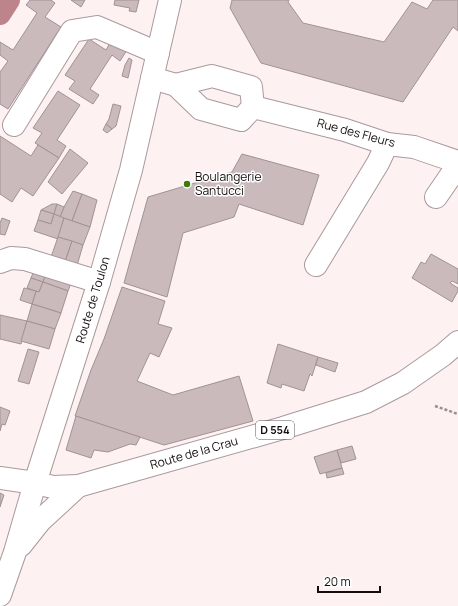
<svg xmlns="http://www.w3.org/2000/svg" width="458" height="606" font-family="Manrope,sans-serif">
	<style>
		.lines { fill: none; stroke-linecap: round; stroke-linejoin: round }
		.canal { stroke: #be848c; stroke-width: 22 }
		.building { fill: #cababc; stroke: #a19294 }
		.minor-casing { stroke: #a99a9b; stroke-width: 24 }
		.major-casing { stroke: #a99a9b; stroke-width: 24 }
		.path { stroke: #998f90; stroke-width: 2.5; stroke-dasharray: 3 2; stroke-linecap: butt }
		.minor { stroke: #fff; stroke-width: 22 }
		.major { stroke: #fff; stroke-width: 22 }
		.poi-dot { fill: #43790a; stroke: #fff; stroke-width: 1.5 }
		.labels { text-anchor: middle; stroke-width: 3; stroke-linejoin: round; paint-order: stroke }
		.shield { fill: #fff; stroke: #5a5657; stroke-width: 1 }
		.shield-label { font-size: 11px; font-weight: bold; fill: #140e0f }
		.street-label { font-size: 12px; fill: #140e0f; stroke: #fff }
		.poi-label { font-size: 12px; fill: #140e0f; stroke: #fff; text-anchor: start }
	</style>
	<rect width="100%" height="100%" fill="#fef1f2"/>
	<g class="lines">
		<polyline class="canal" points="0,14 9,0"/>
	</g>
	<g class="building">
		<polygon points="30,0 51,0 55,3 45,17 61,27 8,109 0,104 0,72 8,61 0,55 0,42 13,50 37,13 26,5"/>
		<polygon points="71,0 85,0 81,7"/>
		<polygon points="115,0 139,0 136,12 129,11 130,8 114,5"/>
		<polygon points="232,0 289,0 288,2 303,23 384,42 412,2 427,9 433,0 458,0 458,31 453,27 403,102 261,63 230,8"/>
		<polygon points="89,39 106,50 110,43 127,50 120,61 112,55 90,89 99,95 93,104 69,89 75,81 65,75"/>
		<polygon points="129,58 132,60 128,78 122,76 125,65"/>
		<polygon points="58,91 80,105 57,140 66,146 59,158 35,143 42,133 33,128"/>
		<polygon points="113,104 121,106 116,126 112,129 106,124 109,119"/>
		<polygon points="106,124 112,129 107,133 103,130"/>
		<polygon points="0,136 31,156 38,145 59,158 33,196 21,188 12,202 0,194"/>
		<polygon points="70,149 88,163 62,194 48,182"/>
		<polygon points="242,154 319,175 303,225 239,204 234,217 183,233 167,297 124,283 148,197 232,172"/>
		<polygon points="73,191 82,194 72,221 60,217 64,207"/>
		<polygon points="82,194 97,200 90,227 72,221"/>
		<polygon points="52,204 57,204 54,214 41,210"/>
		<polygon points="57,204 64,207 60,217 54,214"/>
		<polygon points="41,210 54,214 51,224 38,220"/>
		<polygon points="54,214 64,218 58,239 34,231 38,220 51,224"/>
		<polygon points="2,218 10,221 5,235 0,234 0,223"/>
		<polygon points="64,218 90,227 83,245 58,237"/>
		<polygon points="58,237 72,241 64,265 50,260"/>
		<polygon points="72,241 83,245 76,269 64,265"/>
		<polygon points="431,254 458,269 458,284 452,281 450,283 458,288 458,291 452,302 412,278 421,262 425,264"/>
		<polygon points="35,268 48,269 43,282 31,278"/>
		<polygon points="48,269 73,278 68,291 43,282"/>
		<polygon points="31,278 43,282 39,292 27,288"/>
		<polygon points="43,282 68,291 61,313 32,304 36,291 39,292"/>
		<polygon points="122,287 165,301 158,324 172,328 159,357 150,353 137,381 173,395 239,376 253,421 164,445 75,416 91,370 104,339"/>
		<polygon points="24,288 36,291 32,304 20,300"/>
		<polygon points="32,304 61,313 55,329 27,321"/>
		<polygon points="0,315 27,321 21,344 0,339"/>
		<polygon points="27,321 55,329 49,349 21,341"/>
		<polygon points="278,344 318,357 312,376 310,374 304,391 282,384 281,388 267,383"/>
		<polygon points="28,349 39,352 29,384 18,381"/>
		<polygon points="318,357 338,363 335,372 316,365"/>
		<polygon points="0,407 10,411 5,425 2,424 0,431"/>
		<polygon points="76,416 140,437 136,445 130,444 108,452 94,450 91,458 66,450"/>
		<polygon points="352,446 356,459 341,463 337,450"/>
		<polygon points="337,450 342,468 320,474 314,457"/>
		<polygon points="342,468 344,474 327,478 326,473"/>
		<polygon points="0,493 4,495 0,507"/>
	</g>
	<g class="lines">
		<g class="minor-casing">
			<g id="minor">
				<polyline points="152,78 176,85 201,109 241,120 253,107"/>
				<polyline points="176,85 212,76 251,87 253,107"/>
				<polyline points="253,107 345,130 387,144 414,147 458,162"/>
				<polyline points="14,125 72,31 97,27 158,53"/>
				<polyline points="436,197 458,165"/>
				<polyline points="0,262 11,258 25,259 99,282"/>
				<polyline points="316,265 378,163 387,144"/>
				<polyline points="0,478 35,483"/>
			</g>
		</g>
		<g class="major-casing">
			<g id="major">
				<polyline points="35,483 53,487 78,486 283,428 366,402 403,383 443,355 458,342"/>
				<polyline points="21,545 40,521 78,486"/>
				<polyline points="0,595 15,552 35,483 99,282 131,170 170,0"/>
			</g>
		</g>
		<polyline class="path" points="435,406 458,414"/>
		<use href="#minor" class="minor"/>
		<use href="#major" class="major"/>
	</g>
	<circle class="poi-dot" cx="187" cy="184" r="4"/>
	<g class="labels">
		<rect class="shield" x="256" y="421" width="38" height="18" rx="3"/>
		<g class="shield-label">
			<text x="275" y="434">D 554</text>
		</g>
		<g class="street-label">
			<text transform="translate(356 133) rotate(15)" y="4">Rue des Fleurs</text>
			<text transform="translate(93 300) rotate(-73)" y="4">Route de Toulon</text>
			<text transform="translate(194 453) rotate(-16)" y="4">Route de la Crau</text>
		</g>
		<g class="poi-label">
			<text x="195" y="181">Boulangerie<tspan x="195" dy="14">Santucci</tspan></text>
		</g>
	</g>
	<path d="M318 586v6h62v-6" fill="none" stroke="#140e0f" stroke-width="2"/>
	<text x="324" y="586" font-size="12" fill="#140e0f" stroke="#ffffff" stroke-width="3" paint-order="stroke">20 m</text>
</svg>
